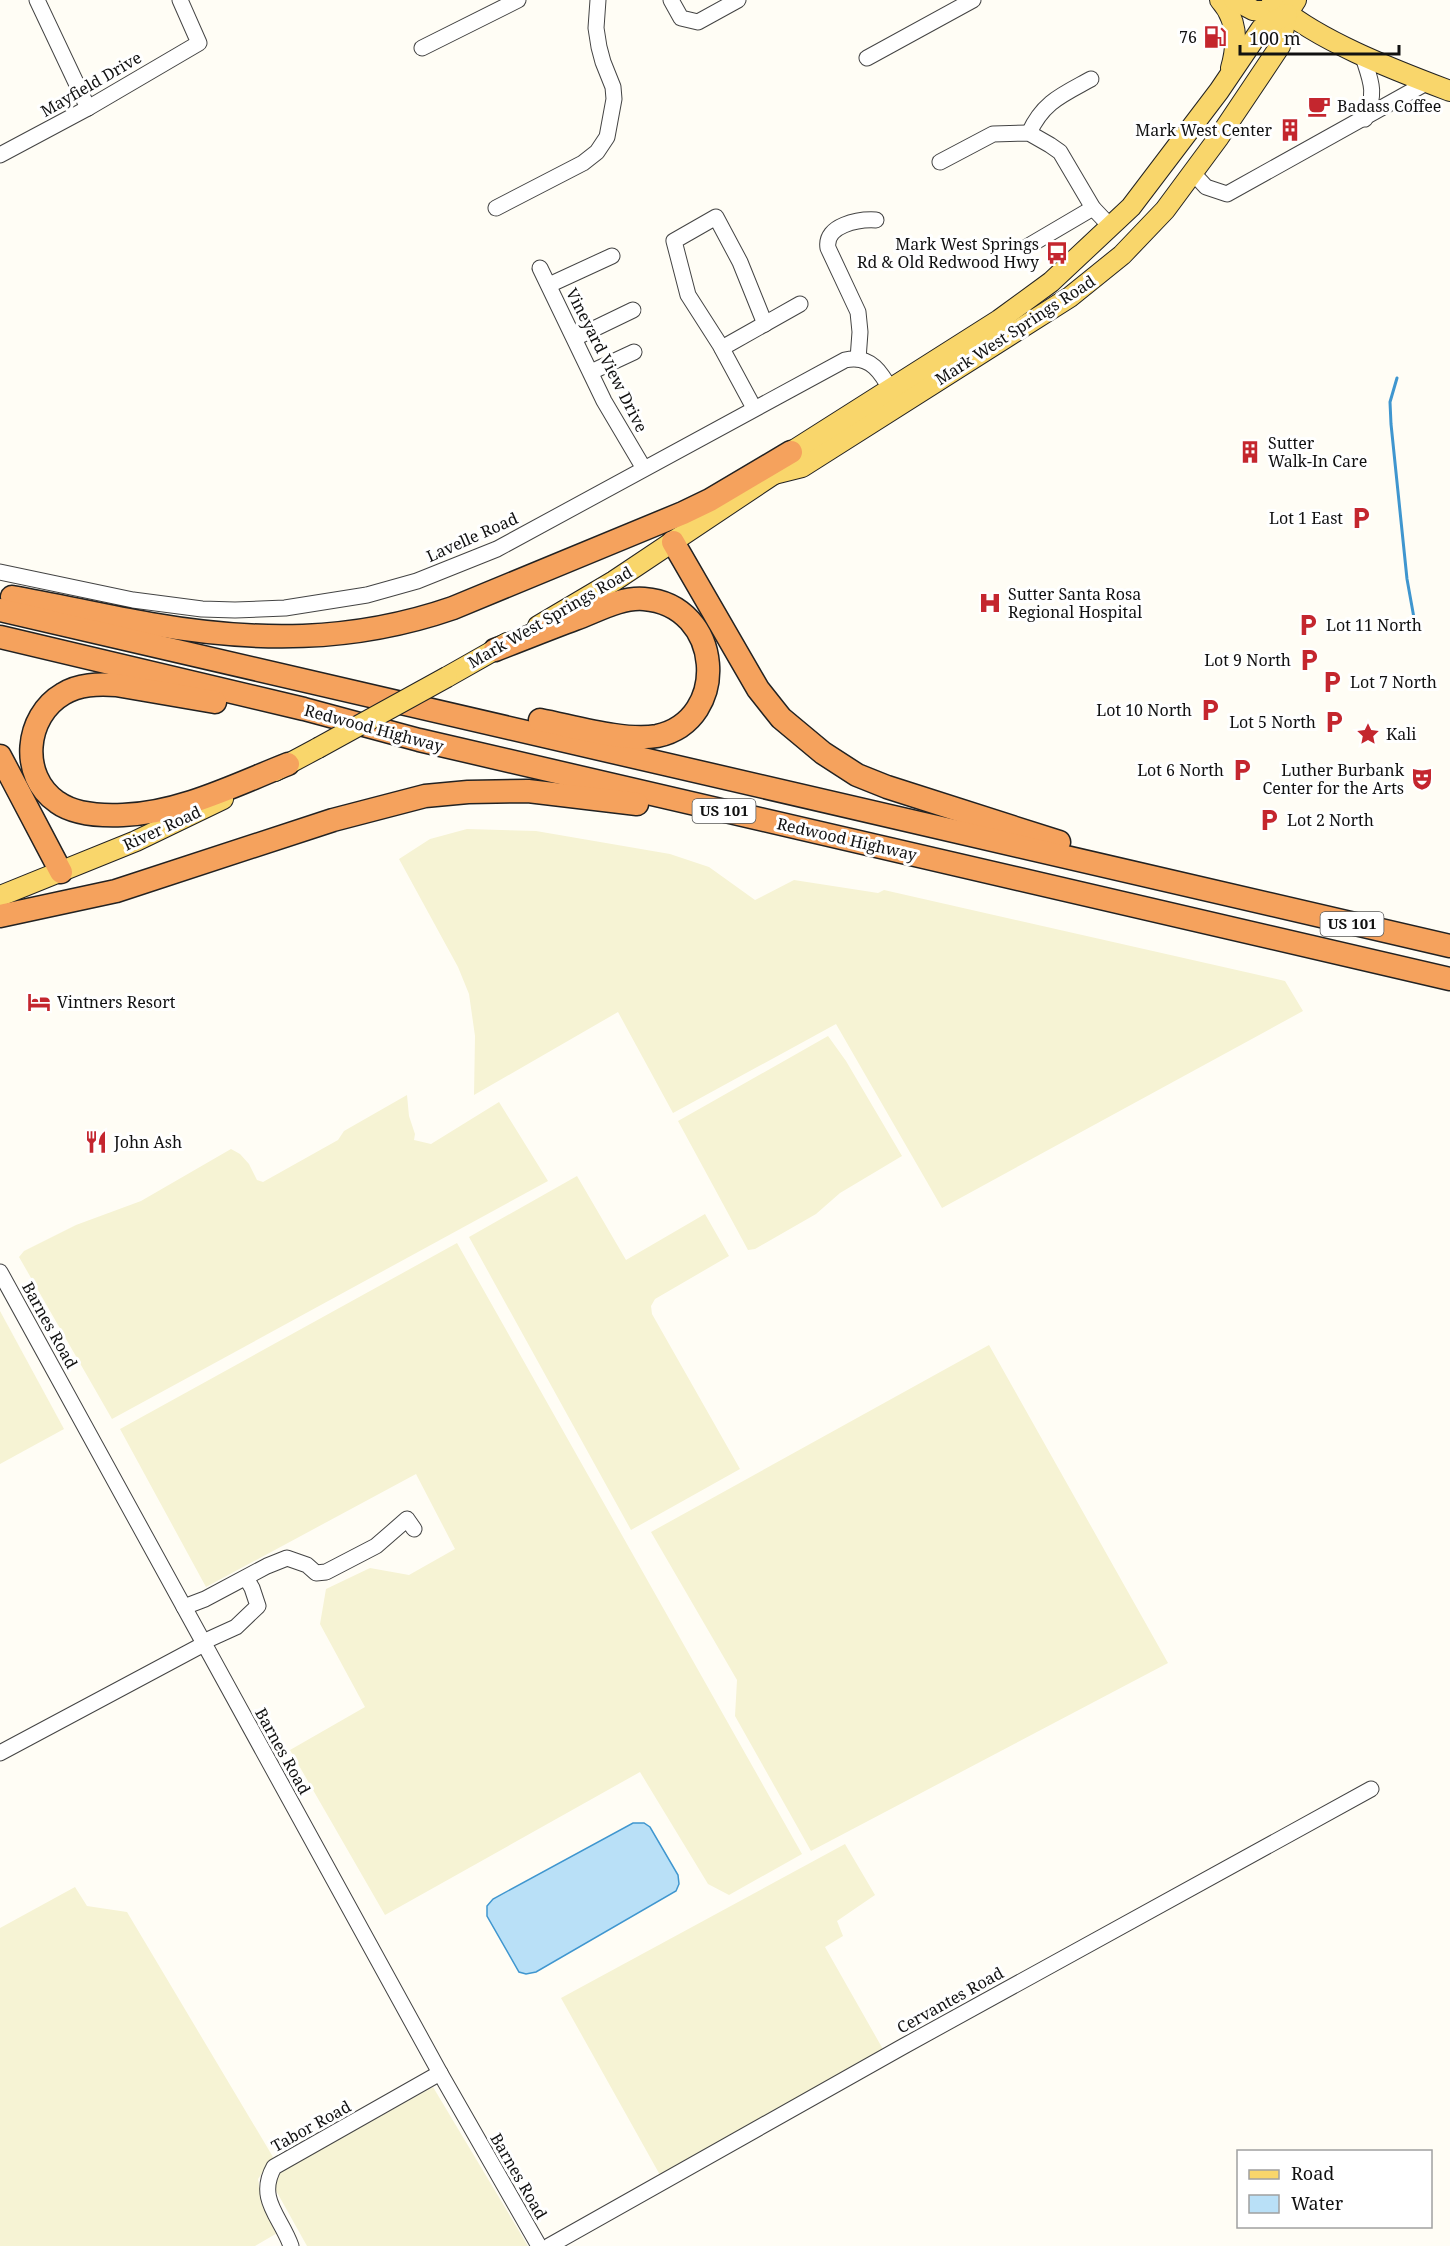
<svg xmlns="http://www.w3.org/2000/svg" width="1450" height="2246" font-family="'Noto Serif',serif">
	<style>
		.farmland { fill: #f6f3d4 }
		.water { fill: #b9e0f7; stroke: #3f96cf; stroke-width: 1.5 }
		.lines { fill: none; stroke-linecap: round; stroke-linejoin: round }
		.stream { stroke: #3f96cf; stroke-width: 3 }
		.minor-casing { stroke: #444; stroke-width: 17 }
		.major-casing { stroke: #222; stroke-width: 22 }
		.highway-casing { stroke: #222; stroke-width: 25 }
		.minor { stroke: #fff; stroke-width: 15 }
		.major { stroke: #f9d66b; stroke-width: 20 }
		.highway { stroke: #f5a25d; stroke-width: 22 }
		.major-bridge-casing { stroke: #222; stroke-width: 22; stroke-linecap: butt }
		.major-bridge { stroke: #f9d66b; stroke-width: 20 }
		.labels { text-anchor: middle; stroke-width: 6; stroke-linejoin: round; paint-order: stroke }
		.shield { fill: #fff; stroke: #585858; stroke-width: 1.5 }
		.shield-label { font-size: 15px; font-weight: bold; fill: #111 }
		.poi-label { font-size: 16px; fill: #111; stroke: #fff; text-anchor: end }
		.street-label { font-size: 16px; fill: #111; stroke: #fff }
	</style>
	<rect width="100%" height="100%" fill="#fffdf5"/>
	<g class="farmland">
		<polygon points="467,829 536,831 670,854 709,867 755,900 794,880 878,893 884,890 1285,981 1303,1011 942,1208 836,1024 673,1113 618,1012 474,1095 475,1036 469,994 458,967 399,859 430,839"/>
		<polygon points="828,1036 846,1061 902,1156 840,1193 816,1214 755,1249 748,1250 678,1121"/>
		<polygon points="407,1095 409,1116 415,1134 414,1140 431,1144 499,1102 548,1181 112,1419 19,1257 24,1251 76,1225 141,1201 231,1149 240,1154 249,1164 257,1180 263,1182 338,1140 344,1131"/>
		<polygon points="577,1176 626,1260 705,1214 729,1256 655,1299 651,1306 652,1314 740,1469 631,1530 469,1237"/>
		<polygon points="457,1243 802,1854 729,1895 708,1884 640,1772 385,1915 290,1750 365,1707 320,1624 326,1589 370,1568 409,1575 455,1549 416,1474 206,1587 120,1429"/>
		<polygon points="0,1311 64,1429 0,1464"/>
		<polygon points="989,1345 1168,1663 811,1851 735,1716 737,1680 651,1532"/>
		<polygon points="845,1844 875,1895 837,1921 843,1936 825,1947 884,2051 660,2175 561,1998"/>
		<polygon points="75,1887 87,1906 127,1912 273,2157 258,2179 261,2195 279,2232 255,2246 0,2246 0,1928"/>
		<polygon points="433,2087 528,2246 307,2246 274,2187 275,2175"/>
	</g>
	<polygon class="water" points="633,1823 644,1823 650,1827 678,1875 679,1884 676,1891 536,1972 526,1974 519,1972 487,1916 487,1906 493,1899"/>
	<g class="lines">
		<polyline class="stream" points="1397,378 1390,402 1391,424 1407,579 1414,618 1413,628"/>
		<g class="minor-casing">
			<g id="minor">
				<polyline points="37,0 88,108"/>
				<polyline points="671,0 681,18 698,22 738,0"/>
				<polyline points="422,48 518,0"/>
				<path d="M 1362,54 C 1371,82 1377,91 1365,119"/>
				<polyline points="867,58 973,0"/>
				<path d="M 1029,133 C 1043,102 1062,95 1091,79"/>
				<polyline points="0,155 88,108 199,43 180,0"/>
				<polyline points="940,162 993,134 1029,133 1050,145 1060,152 1093,208 1111,227"/>
				<polyline points="1193,173 1206,187 1227,194 1428,82"/>
				<polyline points="496,208 583,163 597,152 607,137 614,99 613,87 603,62 599,47 596,28 598,0"/>
				<polyline points="1013,255 1093,208"/>
				<polyline points="540,268 604,401 643,467"/>
				<polyline points="549,285 612,256"/>
				<polyline points="575,338 633,310"/>
				<polyline points="722,348 800,304"/>
				<path d="M 858,359 L 860,332 L 858,312 L 828,248 C 824,225 859,219 876,220"/>
				<polyline points="591,372 634,352"/>
				<polyline points="754,408 720,345 688,295 674,241 716,217 740,262 765,324"/>
				<path d="M 0,572 L 133,600 L 202,609 L 235,610 L 285,608 L 367,595 L 417,581 L 497,549 L 845,360 C 873,354 883,376 895,397"/>
				<polyline points="0,1272 440,2073 539,2246"/>
				<polyline points="184,1607 205,1599 267,1566 287,1558 307,1565 316,1573 326,1572 376,1546 407,1519 414,1529"/>
				<polyline points="203,1642 236,1627 258,1606 252,1588 246,1578"/>
				<polyline points="0,1753 204,1644"/>
				<path d="M 291,2246 C 281,2217 256,2199 274,2167 L 440,2073"/>
				<polyline points="549,2246 904,2046 1371,1789"/>
			</g>
		</g>
		<g class="major-casing">
			<g id="major">
				<path d="M 1220,0 C 1238,20 1238,44 1231,68"/>
				<polyline points="1234,0 1253,10 1287,14"/>
				<path d="M 1272,0 C 1312,39 1397,71 1450,91"/>
				<polyline points="774,474 802,467 1070,297 1122,255 1165,210 1219,137 1280,46 1287,14 1296,0"/>
				<polyline points="538,626 614,581 774,474 791,452 999,320 1051,282 1131,207 1219,91 1261,29 1287,14"/>
				<polyline points="447,677 507,643"/>
				<polyline points="275,771 318,748"/>
				<polyline points="0,896 136,841 223,799"/>
			</g>
		</g>
		<g class="highway-casing">
			<g id="highway">
				<polyline points="673,542 758,689 781,718 823,753 857,775 887,787 1059,842"/>
				<path d="M 12,597 C 58,605 104,616 151,624 C 255,642 352,643 453,608 L 683,513 L 710,500 L 791,452"/>
				<polyline points="0,610 1450,946"/>
				<polyline points="0,637 304,709 419,740 1450,979"/>
				<path d="M 495,650 C 521,640 548,629 575,619 C 597,611 621,597 644,599 C 723,605 731,720 657,736 C 625,742 572,726 540,720"/>
				<path d="M 215,702 L 116,685 C 98,684 79,684 63,694 C 25,716 19,776 57,802 C 75,815 101,816 123,815 C 180,813 235,785 288,764"/>
				<polyline points="0,756 61,872"/>
				<polyline points="0,916 116,891 333,820 425,796 468,792 528,791 637,804"/>
			</g>
		</g>
		<use href="#minor" class="minor"/>
		<use href="#major" class="major"/>
		<use href="#highway" class="highway"/>
		<g class="major-bridge-casing">
			<polyline id="major-bridge" points="318,748 447,677"/>
		</g>
		<use href="#major-bridge" class="major-bridge"/>
	</g>
	<defs>
		<g id="fuel-bare" transform="scale(1.8)"><path d="M-5.5-6h7V0h2V4h1.3V-2.5L3-4.5l.8-.8L6-3V5H2.5V1h-1V6h-7ZM-4.2-4.7v3.2H.2V-4.7Z" fill="#c4262e" stroke="#fff" stroke-width="2.5" paint-order="stroke"/></g>
		<g id="cafe-bare" transform="scale(1.8)"><path d="M-5.5-4.5H6V0H3Q3 3.5 0 3.5H-2.5Q-5.5 3.5-5.5 0ZM3-3.2v2h1.7v-2ZM-6 4.5H4V6H-6Z" fill="#c4262e" stroke="#fff" stroke-width="2.5" paint-order="stroke"/></g>
		<g id="building-bare" transform="scale(1.8)"><path d="M-4-6H4V6H1V3H-1V6H-4ZM-2.5-4.3h1.7v1.8h-1.7ZM.8-4.3h1.7v1.8H.8ZM-2.5-1h1.7V.8h-1.7ZM.8-1h1.7V.8H.8Z" fill="#c4262e" stroke="#fff" stroke-width="2.5" paint-order="stroke"/></g>
		<g id="bus-bare" transform="scale(1.8)"><path d="M-5-6H5V4H4V6H2V4H-2V6H-4V4H-5ZM-3.5-4V0h7V-4ZM-3.5 1.2v1.5H-2V1.2ZM2 1.2v1.5H3.5V1.2Z" fill="#c4262e" stroke="#fff" stroke-width="2.5" paint-order="stroke"/></g>
		<g id="parking-bare" transform="scale(1.8)"><path d="M-3.5-5.5H1a3.5 3.5 0 0 1 0 7H-1V5.5H-3.5ZM-1-3.4V-.6H.8a1.4 1.4 0 0 0 0-2.8Z" fill="#c4262e" stroke="#fff" stroke-width="2.5" paint-order="stroke"/></g>
		<g id="hospital-bare" transform="scale(1.8)"><path d="M-5-5h3v3.5h4V-5h3V5h-3V1.5h-4V5h-3Z" fill="#c4262e" stroke="#fff" stroke-width="2.5" paint-order="stroke"/></g>
		<g id="sight-bare" transform="scale(1.8)"><path d="M0-6L1.8-2.2L6-1.7L2.9 1.2L3.7 5.4L0 3.3L-3.7 5.4L-2.9 1.2L-6-1.7L-1.8-2.2Z" fill="#c4262e" stroke="#fff" stroke-width="2.5" paint-order="stroke"/></g>
		<g id="theatre-bare" transform="scale(1.8)"><path d="M-5-5.5Q0-4 5-5.5V0Q5 5 0 6Q-5 5-5 0ZM-3.3-2.5H-1v1.5H-3.3ZM1-2.5H3.3v1.5H1ZM-2.8 1Q0 5.5 2.8 1Z" fill="#c4262e" stroke="#fff" stroke-width="2.5" paint-order="stroke"/></g>
		<g id="hotel-bare" transform="scale(1.8)"><path d="M-6-4.5h1.5V1H6V5H4.5V3h-9V5H-6ZM-4 0a1.8 1.8 0 1 1 3.6 0ZM.5 0V-2.5h3Q6-2.5 6 0Z" fill="#c4262e" stroke="#fff" stroke-width="2.5" paint-order="stroke"/></g>
		<g id="restaurant-bare" transform="scale(1.8)"><path d="M-5-6h1v4h1v-4h1v4h1v-4h1v5L-1.5 .5V6h-2V.5L-5-1ZM5-6V6H3V1.5H1.5Q1.5-4 5-6Z" fill="#c4262e" stroke="#fff" stroke-width="2.5" paint-order="stroke"/></g>
	</defs>
	<g fill-rule="evenodd">
		<use href="#fuel-bare" x="1215" y="37"/>
		<use href="#cafe-bare" x="1319" y="106"/>
		<use href="#building-bare" x="1290" y="130"/>
		<use href="#bus-bare" x="1057" y="253"/>
		<use href="#building-bare" x="1250" y="452"/>
		<use href="#parking-bare" x="1361" y="518"/>
		<use href="#hospital-bare" x="990" y="603"/>
		<use href="#parking-bare" x="1308" y="625"/>
		<use href="#parking-bare" x="1309" y="660"/>
		<use href="#parking-bare" x="1332" y="682"/>
		<use href="#parking-bare" x="1210" y="710"/>
		<use href="#parking-bare" x="1334" y="722"/>
		<use href="#sight-bare" x="1368" y="734"/>
		<use href="#parking-bare" x="1242" y="770"/>
		<use href="#theatre-bare" x="1422" y="779"/>
		<use href="#parking-bare" x="1269" y="820"/>
		<use href="#hotel-bare" x="39" y="1002"/>
		<use href="#restaurant-bare" x="96" y="1142"/>
	</g>
	<g class="labels">
		<g class="shield">
			<rect x="692.5" y="799" width="63" height="24" rx="4.5"/>
			<rect x="1320.5" y="912" width="63" height="24" rx="4.5"/>
		</g>
		<g class="shield-label">
			<text x="724" y="816">US 101</text>
			<text x="1352" y="929">US 101</text>
		</g>
		<g class="poi-label">
			<text x="1197" y="43">76</text>
			<text x="1337" y="112" text-anchor="start">Badass Coffee</text>
			<text x="1272" y="136">Mark West Center</text>
			<text x="1039" y="250">Mark West Springs<tspan x="1039" dy="18">Rd &amp; Old Redwood Hwy</tspan></text>
			<text x="1268" y="449" text-anchor="start">Sutter<tspan x="1268" dy="18">Walk-In Care</tspan></text>
			<text x="1343" y="524">Lot 1 East</text>
			<text x="1008" y="600" text-anchor="start">Sutter Santa Rosa<tspan x="1008" dy="18">Regional Hospital</tspan></text>
			<text x="1326" y="631" text-anchor="start">Lot 11 North</text>
			<text x="1291" y="666">Lot 9 North</text>
			<text x="1350" y="688" text-anchor="start">Lot 7 North</text>
			<text x="1192" y="716">Lot 10 North</text>
			<text x="1316" y="728">Lot 5 North</text>
			<text x="1386" y="740" text-anchor="start">Kali</text>
			<text x="1224" y="776">Lot 6 North</text>
			<text x="1404" y="776">Luther Burbank<tspan x="1404" dy="18">Center for the Arts</tspan></text>
			<text x="1287" y="826" text-anchor="start">Lot 2 North</text>
			<text x="57" y="1008" text-anchor="start">Vintners Resort</text>
			<text x="114" y="1148" text-anchor="start">John Ash</text>
		</g>
		<g class="street-label">
			<text transform="translate(91 84) rotate(-30)" y="6">Mayfield Drive</text>
			<text transform="translate(1015 330) rotate(-33)" y="6">Mark West Springs Road</text>
			<text transform="translate(607 360) rotate(63)" y="6">Vineyard View Drive</text>
			<text transform="translate(472 537) rotate(-24)" y="6">Lavelle Road</text>
			<text transform="translate(550 617) rotate(-30)" y="6">Mark West Springs Road</text>
			<text transform="translate(374 728) rotate(15)" y="6">Redwood Highway</text>
			<text transform="translate(162 828) rotate(-25)" y="6">River Road</text>
			<text transform="translate(847 839) rotate(13)" y="6">Redwood Highway</text>
			<text transform="translate(50 1325) rotate(61)" y="6">Barnes Road</text>
			<text transform="translate(283 1751) rotate(61)" y="6">Barnes Road</text>
			<text transform="translate(950 2000) rotate(-29)" y="6">Cervantes Road</text>
			<text transform="translate(311 2126) rotate(-29)" y="6">Tabor Road</text>
			<text transform="translate(519 2176) rotate(60)" y="6">Barnes Road</text>
		</g>
	</g>
	<rect x="1237" y="2150" width="195" height="78" fill="#ffffff" stroke="#a0a0a0" stroke-width="1.5"/>
	<rect x="1249" y="2170" width="30" height="9" fill="#f9d66b" stroke="#a0a0a0" stroke-width="1.5"/>
	<text x="1291" y="2180" font-size="18" fill="#111111">Road</text>
	<rect x="1249" y="2195" width="30" height="18" fill="#b9e0f7" stroke="#a0a0a0" stroke-width="1.5"/>
	<text x="1291" y="2210" font-size="18" fill="#111111">Water</text>
	<path d="M1240 45v9h159v-9" fill="none" stroke="#111111" stroke-width="3"/>
	<text x="1249" y="45" font-size="18" fill="#111111" stroke="#ffffff" stroke-width="4.5" paint-order="stroke">100 m</text>
</svg>
